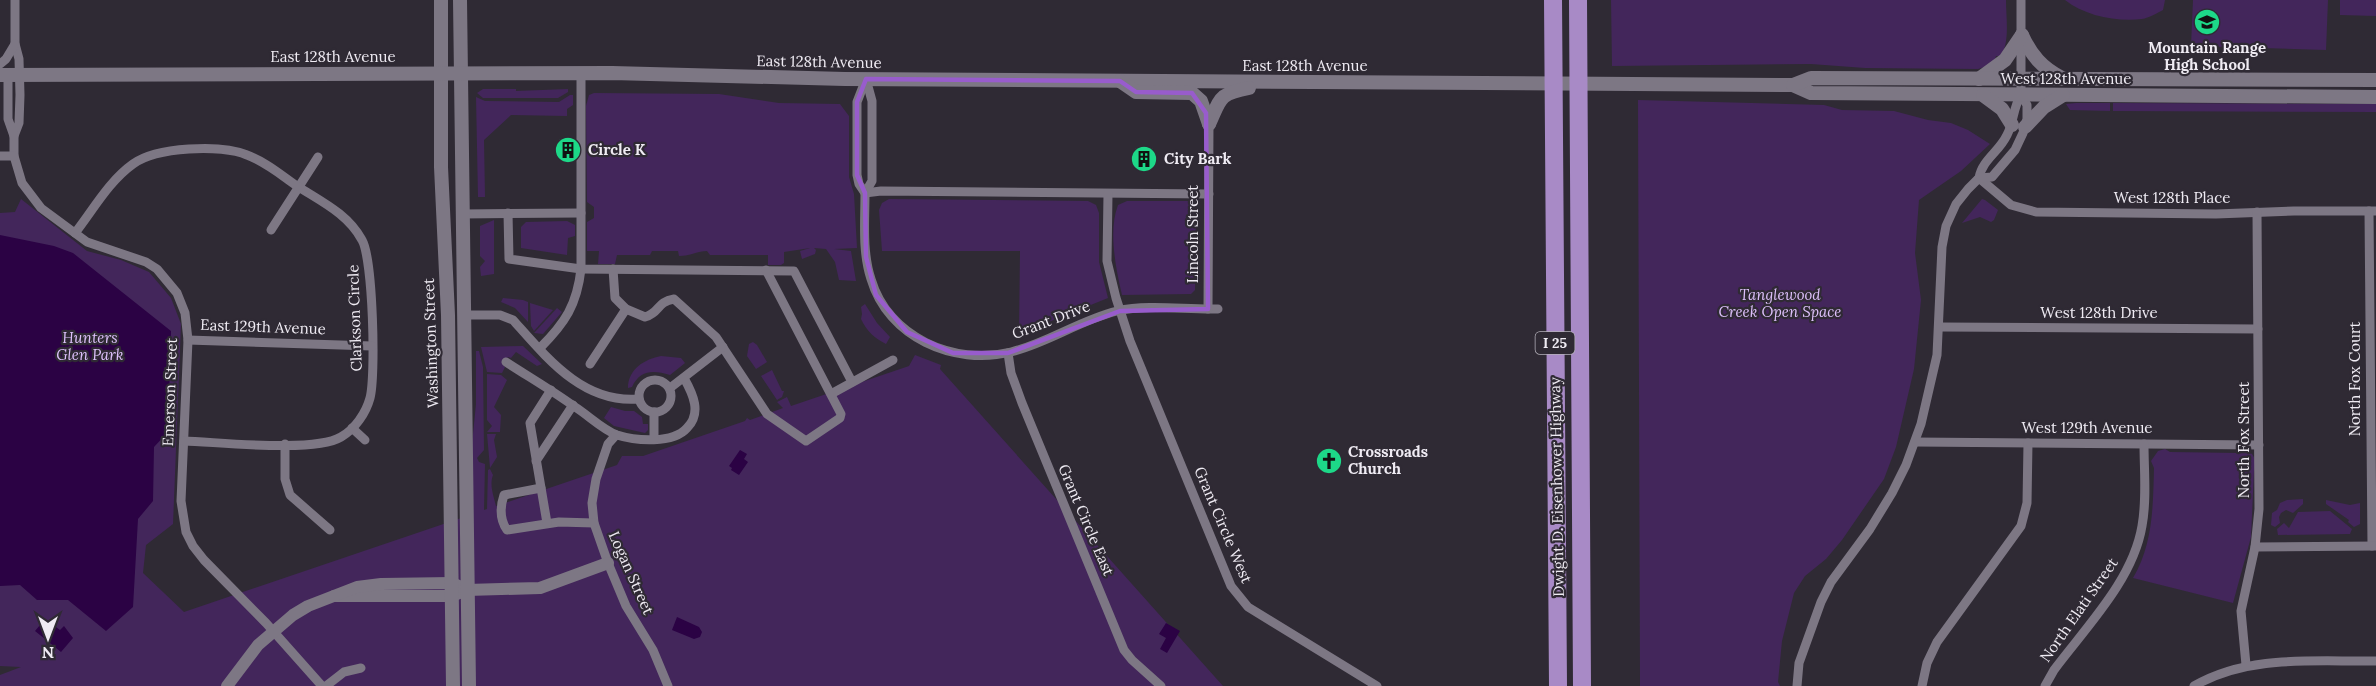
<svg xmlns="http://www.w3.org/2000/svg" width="2376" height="686" font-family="Lora,serif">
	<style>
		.green { fill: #43265b }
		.water { fill: #2b0244 }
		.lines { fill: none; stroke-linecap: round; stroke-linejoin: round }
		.minor { stroke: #7d7784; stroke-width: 9 }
		.tertiary { stroke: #7d7784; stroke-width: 12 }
		.secondary { stroke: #7d7784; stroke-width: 14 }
		.motorway { stroke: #a88ac6; stroke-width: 18 }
		.marked { fill: none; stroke: #985ccc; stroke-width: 4.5; stroke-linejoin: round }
		.labels { text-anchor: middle; stroke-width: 4.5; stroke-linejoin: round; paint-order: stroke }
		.shield { fill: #2f2a34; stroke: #b5b1ba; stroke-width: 1.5 }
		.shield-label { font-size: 14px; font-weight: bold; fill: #efebf3 }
		.poi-label { font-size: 15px; font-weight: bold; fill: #efebf3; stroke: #2f2a34; text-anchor: start }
		.street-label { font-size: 15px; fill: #efebf3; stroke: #2f2a34 }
		.park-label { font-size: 15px; font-style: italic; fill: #ddc0fb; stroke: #2f2a34 }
	</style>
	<rect width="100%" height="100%" fill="#2f2a34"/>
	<g class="green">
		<path d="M 1611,0 L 2006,0 C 2006,18 2010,41 2001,56 L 1996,56 L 1994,64 L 1978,69 L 1865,68 L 1811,64 L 1612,66 Z"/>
		<path d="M 2065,0 L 2165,0 L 2163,10 C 2157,13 2149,18 2142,19 C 2117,22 2085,16 2065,0 Z"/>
		<polygon points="2193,0 2328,0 2326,50 2191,46"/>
		<polygon points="2340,0 2376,0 2376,16 2340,15"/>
		<polygon points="483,89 516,89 516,91 568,89 568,92 558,98 483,98 477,93"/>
		<path d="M 594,93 L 719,94 L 779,103 L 840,104 L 849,116 L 849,177 L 854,194 L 857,248 L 834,249 L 851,251 L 856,281 L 839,280 L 835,262 L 826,249 L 814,248 L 816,250 L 815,254 L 802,259 L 800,251 L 810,248 L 784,252 L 784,263 L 781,265 L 768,265 L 768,255 L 710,255 L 707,251 C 698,251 690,256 679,256 L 678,251 L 652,251 L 650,255 L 617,255 L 615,264 L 598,264 L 599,251 L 587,251 L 587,222 L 594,218 L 594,207 L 587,202 L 586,106 L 589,95 Z"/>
		<polygon points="570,95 573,95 573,105 567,109 567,116 511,115 484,140 485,197 478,197 476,97 485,101 559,102"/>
		<polygon points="1638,100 1824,105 1842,110 1894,111 1928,120 1951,123 1968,130 1990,144 1961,171 1919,200 1915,253 1921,300 1914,369 1896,447 1884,479 1842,540 1826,559 1805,576 1794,593 1782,641 1778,682 1780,686 1640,686"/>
		<polygon points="2076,103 2110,103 2110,111 2070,110 2066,104"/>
		<polygon points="2113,103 2376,104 2376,112 2113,111"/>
		<path d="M 21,199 L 87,251 L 121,260 L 149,272 L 171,298 L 181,324 L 173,524 L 146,545 L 143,573 L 184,612 L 473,514 L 472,444 L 476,404 L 476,351 L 479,351 L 483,367 L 484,450 L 477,458 L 479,462 L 485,464 L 484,510 L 487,509 L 488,470 L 490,469 L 493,475 C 489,485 494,497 496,506 L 617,465 L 622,456 L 643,456 L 745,421 L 747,418 L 750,420 L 783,408 L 777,402 L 787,397 L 791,406 L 909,366 L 915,355 L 941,365 L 940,369 L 1223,686 L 0,686 L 0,675 L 21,667 L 0,666 L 0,213 L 15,212 Z"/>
		<polygon points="889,199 1088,201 1096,205 1099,213 1099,262 1108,298 1019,334 1020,251 882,251 879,210 882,203"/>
		<polygon points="1982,199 1985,200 1998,210 1994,220 1991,222 1980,217 1962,223"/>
		<path d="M 1127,201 L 1192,201 L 1196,209 L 1195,290 L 1191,294 L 1122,295 C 1116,269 1108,231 1118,205 Z"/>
		<polygon points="494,220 494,274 481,276 480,267 485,261 480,256 480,226"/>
		<polygon points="567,221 575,225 575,236 568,238 567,255 521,248 521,227 526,222"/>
		<polygon points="503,298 523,300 528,302 528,322 515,308 501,302"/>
		<polygon points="530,303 553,310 534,331 531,326"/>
		<path d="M 865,304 L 877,323 L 890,337 L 886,344 C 875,338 867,332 861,319 L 862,314 L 861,307 Z"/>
		<polygon points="557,308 562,312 543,334 534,333"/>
		<polygon points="753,342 757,345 767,362 756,369 747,356 749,344"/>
		<polygon points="523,346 542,364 537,366 516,352 511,358 508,357 503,365 505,367 502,373 487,372 481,347"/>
		<path d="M 661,356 L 681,358 L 685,363 L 670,375 C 653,370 640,370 632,387 L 628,388 C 628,369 645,359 661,356 Z"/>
		<polygon points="772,370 782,391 784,391 782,397 777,400 761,376"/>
		<polygon points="487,374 501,375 507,380 494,407 501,415 500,432 487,432 492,426 487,420"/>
		<polygon points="611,407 625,411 634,411 642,417 643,424 648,424 648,430 645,433 614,426 604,418"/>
		<polygon points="487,434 496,434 494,440 497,457 490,468"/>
		<path d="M 2165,449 L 2170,452 L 2238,453 L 2245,450 L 2252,454 L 2258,464 L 2254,471 L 2251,537 L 2233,603 L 2133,578 C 2153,544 2153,507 2154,468 L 2151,461 L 2158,451 Z"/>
		<polygon points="2303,499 2303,504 2293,513 2286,510 2281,513 2279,517 2280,523 2275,527 2271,525 2272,513 2277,510 2280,503 2287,500"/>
		<polygon points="2326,500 2350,505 2360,503 2360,524 2354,527 2348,522 2349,520 2326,504"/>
		<polygon points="2330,511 2352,529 2350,534 2278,535 2277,529 2284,523 2289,528 2298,512"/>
	</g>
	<g class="water">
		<polygon points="0,235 54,246 73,253 171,331 168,432 154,447 153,501 138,519 133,607 106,631 68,600 37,600 20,585 0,586"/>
		<polygon points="740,450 747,454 744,459 748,462 739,475 731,470 732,468 729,466"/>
		<polygon points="677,617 699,627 702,632 700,637 694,639 672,630"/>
		<polygon points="45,619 60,630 64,626 73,638 61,652 35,631"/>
		<polygon points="1166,623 1180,631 1167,653 1160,649 1166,638 1159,634"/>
	</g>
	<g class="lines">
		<g class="minor">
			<polyline points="15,0 15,44 19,59 20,95 19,123 14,136 14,156 22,183 41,208 87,242 146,262 157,269 177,293 185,313 188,340 181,501 186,532 193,546 204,560 266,623 322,686"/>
			<polyline points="0,64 6,59 15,44"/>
			<polyline points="8,75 8,119 14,136"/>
			<path d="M 866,79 L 857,102 L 857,175 L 859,184 L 865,193 C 865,221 862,252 871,279 C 888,337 953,366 1011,352 C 1048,343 1080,320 1117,311 C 1150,304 1185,310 1218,309"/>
			<polyline points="0,156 14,156"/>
			<polyline points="1979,178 2011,205 2036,212 2216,214 2294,211 2376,211"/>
			<path d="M 1979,178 C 1982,160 1999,152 2007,135 C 2014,122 2013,107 2021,95"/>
			<polyline points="865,193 881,191 1209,194"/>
			<polyline points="865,193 872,181 872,101 866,79"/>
			<polyline points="1108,194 1107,261 1116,298 1130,341 1231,586 1248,607 1377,686"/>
			<polyline points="2369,211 2372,546"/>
			<polyline points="508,213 509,259 581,269 794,271 852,382"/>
			<polyline points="462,214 581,213"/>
			<polyline points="271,230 318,157"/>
			<path d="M 75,233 C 93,210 109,181 133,164 C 156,147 221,144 247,155 C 266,162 281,175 297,186 C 322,202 348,214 362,240 C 373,259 376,376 370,398 C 366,413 355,429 341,437 C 314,453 219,442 184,441"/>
			<path d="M 613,269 L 615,298 L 626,309 L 645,317 C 661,312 656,302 674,299 L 716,337 L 767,414 L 806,441 L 840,418 L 841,414 L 766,270"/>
			<polyline points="1208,309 1209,124"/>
			<path d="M 464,315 L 500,315 L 513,320 C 547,358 583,404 639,399"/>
			<polyline points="1940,327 2258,329"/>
			<polyline points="188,340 372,346"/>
			<path d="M 540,348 C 565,323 577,305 581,269 L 581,73"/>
			<polyline points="1008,353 1011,373 1022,403 1124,650 1132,660 1161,686"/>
			<path d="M 506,362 C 529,377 553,391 575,407 C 588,415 603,430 617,435 C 636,441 673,444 687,428 C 702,413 693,394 684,378"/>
			<polyline points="590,364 626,309"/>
			<circle cx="655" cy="396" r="16"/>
			<polyline points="670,388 723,347"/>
			<polyline points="831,394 893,360"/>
			<polyline points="352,428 365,440"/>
			<polyline points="616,435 608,444 596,479 592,503 594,523 608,563 626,606 653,650 668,686"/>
			<polyline points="654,439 654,412"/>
			<polyline points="1915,442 2259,445"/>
			<polyline points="285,444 285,479 290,495 330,530"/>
			<polyline points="536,461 573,405"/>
			<path d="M 541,488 L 504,495 C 500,507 500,520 507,530 L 559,522 L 594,523"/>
			<polyline points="547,523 530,423 551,390"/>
			<polyline points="2255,547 2376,546"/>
			<polyline points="2246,665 2241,611 2255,547 2259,509 2257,212"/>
			<polyline points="326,686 344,672 361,668"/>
			<polyline points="1797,686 1799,663 1821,602 1831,582 1870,529 1892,493 1906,465 1921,424 1937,355 1942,247 1946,226 1956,204 1968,189 1979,178 1992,177 2015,150 2023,133 2027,119 2027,105 2021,95 2021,0"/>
			<polyline points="1922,686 1927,663 1937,642 2021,526 2027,503 2028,443"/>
			<path d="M 2045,686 L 2054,670 C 2086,627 2133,580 2142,526 C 2147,499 2144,471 2144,444"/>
			<path d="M 2194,686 C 2249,654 2315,662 2376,661"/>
		</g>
		<g class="tertiary">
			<polyline points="334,596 452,596 467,590 540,588 608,563"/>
			<polyline points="227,686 258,645 293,615 308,606 357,587 381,584 452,583 461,587"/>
		</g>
		<g class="secondary">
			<polyline points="441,0 441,167 448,315 453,686"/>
			<polyline points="460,0 469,686"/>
			<path d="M 2022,35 C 2031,55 2042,68 2062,78"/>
			<polyline points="0,75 612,73 845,79 1793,85 1811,93 2376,97"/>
			<polyline points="1979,79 2005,60 2022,35"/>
			<polyline points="1120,81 1136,92 1192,93 1201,101 1209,124"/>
			<polyline points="1793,85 1811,78 2376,80"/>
			<polyline points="1983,95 2002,109 2012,125"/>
			<path d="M 1209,124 C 1221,98 1218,94 1249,88"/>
			<polyline points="2025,127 2044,107 2063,95"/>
		</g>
		<g class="motorway">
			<polyline points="1553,0 1558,686"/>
			<polyline points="1578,0 1582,686"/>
		</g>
	</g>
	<path class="marked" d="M 866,79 L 1120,81 L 1136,92 L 1192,93 L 1206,113 L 1208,309 L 1120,311 L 1008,353 L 953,353 L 907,332 L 876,295 L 866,257 L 865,193 L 857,175 L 857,102 Z"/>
	<defs>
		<g id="school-disc" transform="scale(1.35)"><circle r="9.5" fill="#1dd888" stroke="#2f2a34"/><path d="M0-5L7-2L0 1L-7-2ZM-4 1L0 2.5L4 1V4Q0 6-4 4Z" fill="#111"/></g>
		<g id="building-disc" transform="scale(1.35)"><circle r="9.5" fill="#1dd888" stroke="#2f2a34"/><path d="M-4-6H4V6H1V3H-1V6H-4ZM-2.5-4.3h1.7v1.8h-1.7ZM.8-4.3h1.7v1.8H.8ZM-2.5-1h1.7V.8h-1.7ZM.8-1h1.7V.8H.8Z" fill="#111"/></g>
		<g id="church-disc" transform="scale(1.35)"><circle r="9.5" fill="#1dd888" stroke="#2f2a34"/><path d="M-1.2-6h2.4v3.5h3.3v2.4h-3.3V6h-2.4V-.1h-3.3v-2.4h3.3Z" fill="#111"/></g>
	</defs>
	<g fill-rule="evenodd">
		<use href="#school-disc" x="2207" y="22"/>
		<use href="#building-disc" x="568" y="150"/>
		<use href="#building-disc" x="1144" y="159"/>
		<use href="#church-disc" x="1329" y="461"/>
	</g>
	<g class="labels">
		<rect class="shield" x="1535.5" y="332" width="39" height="22" rx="4.5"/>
		<g class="shield-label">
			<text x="1555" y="348">I 25</text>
		</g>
		<g class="poi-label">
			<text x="2207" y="53" text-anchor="middle">Mountain Range<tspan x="2207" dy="17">High School</tspan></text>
			<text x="588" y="155">Circle K</text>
			<text x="1164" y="164">City Bark</text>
			<text x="1348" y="457">Crossroads<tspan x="1348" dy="17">Church</tspan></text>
		</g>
		<g class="street-label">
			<text x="333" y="62">East 128th Avenue</text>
			<text transform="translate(819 62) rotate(1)" y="5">East 128th Avenue</text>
			<text x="1305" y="71">East 128th Avenue</text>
			<text x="2066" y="84">West 128th Avenue</text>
			<text x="2172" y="203">West 128th Place</text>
			<text transform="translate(1193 234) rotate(-90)" y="5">Lincoln Street</text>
			<text x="2099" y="318">West 128th Drive</text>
			<text transform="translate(355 318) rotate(-92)" y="5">Clarkson Circle</text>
			<text transform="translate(1051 320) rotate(-21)" y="5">Grant Drive</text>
			<text transform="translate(263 327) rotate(2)" y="5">East 129th Avenue</text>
			<text transform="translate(431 343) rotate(-92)" y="5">Washington Street</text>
			<text transform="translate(2355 379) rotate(-90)" y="5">North Fox Court</text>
			<text transform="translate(170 392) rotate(-88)" y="5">Emerson Street</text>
			<text x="2087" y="433">West 129th Avenue</text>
			<text transform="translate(2244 440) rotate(-90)" y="5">North Fox Street</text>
			<text transform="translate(1557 487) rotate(-91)" y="5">Dwight D. Eisenhower Highway</text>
			<text transform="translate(1086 520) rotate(67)" y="5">Grant Circle East</text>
			<text transform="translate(1223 525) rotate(67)" y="5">Grant Circle West</text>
			<text transform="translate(631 573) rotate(66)" y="5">Logan Street</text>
			<text transform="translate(2079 610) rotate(-55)" y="5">North Elati Street</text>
		</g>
		<g class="park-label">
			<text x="1780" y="300">Tanglewood<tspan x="1780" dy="17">Creek Open Space</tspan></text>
			<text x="90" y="343">Hunters<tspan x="90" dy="17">Glen Park</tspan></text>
		</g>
	</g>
	<g transform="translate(48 638) rotate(180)" stroke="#2f2a34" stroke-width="4.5" paint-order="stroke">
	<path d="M0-4.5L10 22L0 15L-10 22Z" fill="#efebf3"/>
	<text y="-9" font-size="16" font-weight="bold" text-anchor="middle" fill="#efebf3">N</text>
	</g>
</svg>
